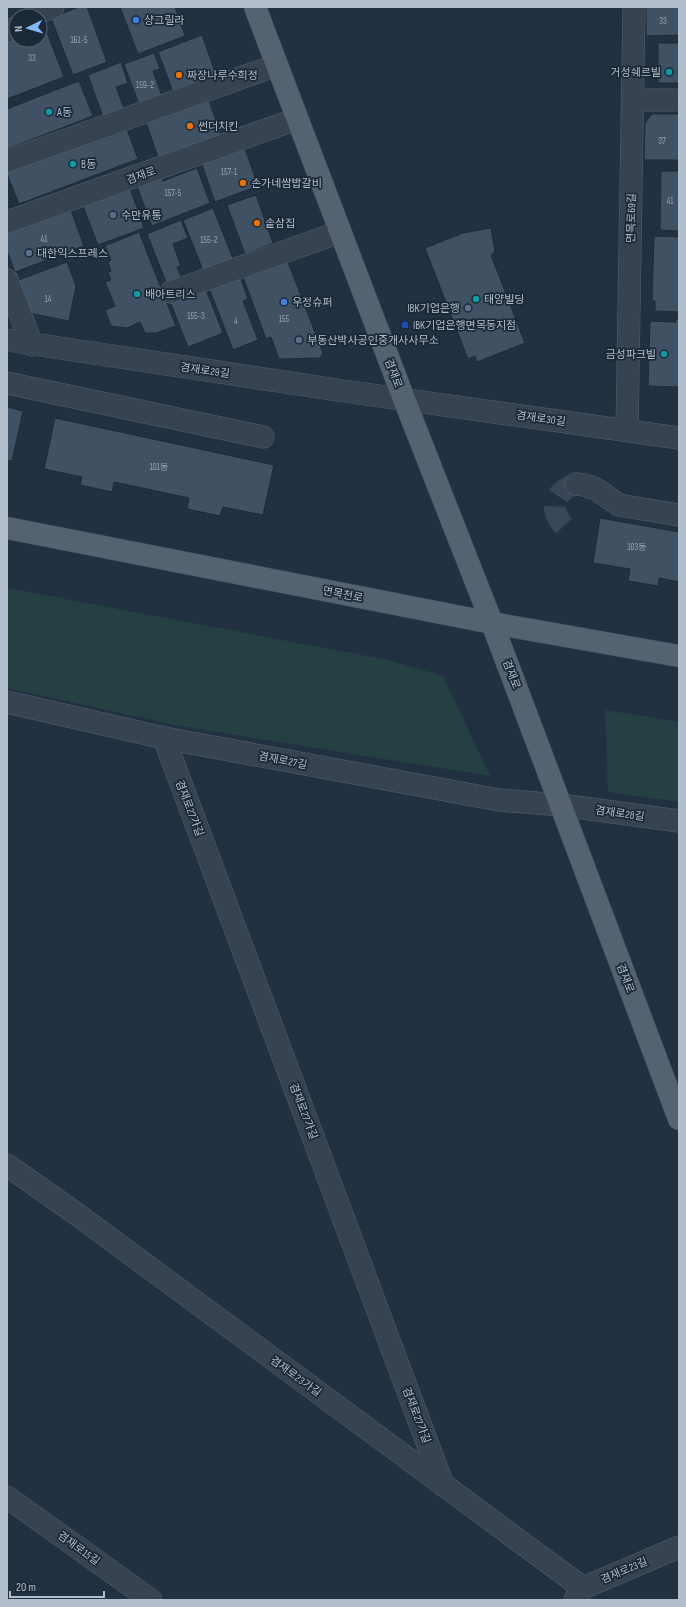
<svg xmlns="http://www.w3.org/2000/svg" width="686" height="1607" font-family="'Sofia Sans Condensed','Noto Sans KR',sans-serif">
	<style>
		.green { fill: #244043 }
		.building { fill: #415164; stroke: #1d2a38 }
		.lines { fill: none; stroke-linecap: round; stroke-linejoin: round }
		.minor-tunnel { stroke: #384657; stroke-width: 22; stroke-dasharray: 22 11; stroke-linecap: butt }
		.minor-casing { stroke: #54616f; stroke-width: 23 }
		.major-casing { stroke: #404c5a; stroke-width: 23 }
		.minor { stroke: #374351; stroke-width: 22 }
		.major { stroke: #546271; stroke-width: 22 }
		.shop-dot { fill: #3f7fe0; stroke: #1b2836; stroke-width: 1.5 }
		.culture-dot { fill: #0f9aa8; stroke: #1b2836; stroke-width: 1.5 }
		.food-dot { fill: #e8710a; stroke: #1b2836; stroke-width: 1.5 }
		.service-dot { fill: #5c6f8a; stroke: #1b2836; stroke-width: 1.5 }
		.transit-dot { fill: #1a4fb4; stroke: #1b2836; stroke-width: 1.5 }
		.labels { text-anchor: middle; stroke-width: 3.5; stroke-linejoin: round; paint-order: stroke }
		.number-label { font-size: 9px; fill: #96a3b2 }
		.poi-label { font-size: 11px; fill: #b3becc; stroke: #1b2836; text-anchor: start }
		.street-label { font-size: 11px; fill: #b3becc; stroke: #1b2836 }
	</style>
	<rect width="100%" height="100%" fill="#223142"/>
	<g class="green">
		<polygon points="7,588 388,660 443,676 490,776 180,726 7,688"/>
		<polygon points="605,710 679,722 679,802 608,792"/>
	</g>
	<g class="building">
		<polygon points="79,7 87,7 107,62 73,75 51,18"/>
		<polygon points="120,7 175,7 185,36 138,54"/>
		<polygon points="646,7 679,7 679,35 646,36"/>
		<polygon points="46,30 64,77 7,99 7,38 16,34 16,40 40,40 40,32"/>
		<polygon points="202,35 218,80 175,97 158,52"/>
		<rect x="658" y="43" width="21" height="40"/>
		<polygon points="154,53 160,69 153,71 163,99 140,107 124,64"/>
		<polygon points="121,62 128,83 116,87 125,111 104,120 88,75"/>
		<polygon points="79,81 93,116 7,149 7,109"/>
		<polygon points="207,95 221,135 158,157 144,117"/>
		<polygon points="652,114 679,114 679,160 644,160 645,123"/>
		<polygon points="125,124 138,159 19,204 7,174 7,169"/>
		<polygon points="243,143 258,186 215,202 200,159"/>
		<polygon points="197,168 210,203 152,226 136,184 161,174 163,181"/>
		<polygon points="661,171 679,171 679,231 660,230"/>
		<polygon points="130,188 144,228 98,245 83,206"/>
		<polygon points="256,195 273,243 245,254 227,205"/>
		<polygon points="70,208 84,246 15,272 7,251 7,232"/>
		<polygon points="213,208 234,261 204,273 183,220"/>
		<polygon points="181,220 188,238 173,244 181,266 177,267 183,281 168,287 147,234"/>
		<polygon points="491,228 495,252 491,255 525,343 477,362 475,356 468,359 425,248 463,233"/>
		<polygon points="139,232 176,326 156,333 145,333 140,322 127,328 111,326 105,310 115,306 105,282 111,280 108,272 111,271 108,262 111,260 105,246"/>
		<polygon points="654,236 679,237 679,312 655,311 655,301 652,301"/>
		<polygon points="286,257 323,353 320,358 279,359 271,337 266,339 242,274"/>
		<polygon points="67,262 76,286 69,321 29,313 16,281"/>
		<polygon points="240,276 248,299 243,301 258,340 233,350 209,288"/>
		<polygon points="204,285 223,333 188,347 169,299"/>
		<polygon points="676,319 679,319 679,391 679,387 648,386 650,321 676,322"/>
		<polygon points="7,407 23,411 12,461 7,460"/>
		<polygon points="55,418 274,465 263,515 223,507 220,516 187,509 189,498 114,482 112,492 80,485 82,477 44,469"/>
		<polygon points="600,518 679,532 679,582 659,578 658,586 628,581 630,569 593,563"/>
	</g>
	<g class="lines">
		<path class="minor-tunnel" d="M 564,526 C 548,509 554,491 576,484"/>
		<g class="minor-casing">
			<g id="minor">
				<polyline points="35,16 41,12 53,7"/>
				<polyline points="7,31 16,28"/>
				<polyline points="633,100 679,100"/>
				<polyline points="7,161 277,65"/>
				<polyline points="7,222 297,119"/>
				<polyline points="7,280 32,345"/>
				<polyline points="171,292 340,232"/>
				<polyline points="7,340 344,391 679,438"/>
				<polyline points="7,383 263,437"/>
				<polyline points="627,430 634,7"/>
				<polyline points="576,484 584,485 596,489 619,505 679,515"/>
				<polyline points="7,702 164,738 499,800 561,805 679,821"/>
				<polyline points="164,738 443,1485"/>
				<polyline points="7,1165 78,1215 583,1588"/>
				<polyline points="7,1497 151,1600"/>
				<polyline points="575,1600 583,1588 679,1547"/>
			</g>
		</g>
		<g class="major-casing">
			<g id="major">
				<polyline points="255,7 404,399 492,623 679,1119"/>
				<polyline points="7,528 492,623 679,656"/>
			</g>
		</g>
		<use href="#minor" class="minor"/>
		<use href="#major" class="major"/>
	</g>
	<g class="shop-dot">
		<circle cx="136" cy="20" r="4"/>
		<circle cx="284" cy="302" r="4"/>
	</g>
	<g class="culture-dot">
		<circle cx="669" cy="72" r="4"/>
		<circle cx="49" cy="112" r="4"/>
		<circle cx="73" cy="164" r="4"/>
		<circle cx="137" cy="294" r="4"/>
		<circle cx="476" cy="299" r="4"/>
		<circle cx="664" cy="354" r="4"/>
	</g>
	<g class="food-dot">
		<circle cx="179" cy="75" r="4"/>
		<circle cx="190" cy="126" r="4"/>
		<circle cx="243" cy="183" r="4"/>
		<circle cx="257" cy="223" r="4"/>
	</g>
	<g class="service-dot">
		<circle cx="113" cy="215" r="4"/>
		<circle cx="29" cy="253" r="4"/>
		<circle cx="468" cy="308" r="4"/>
		<circle cx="299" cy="340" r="4"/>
	</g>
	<rect class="transit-dot" x="401" y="321" width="8" height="8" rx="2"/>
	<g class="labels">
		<g class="number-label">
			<text x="663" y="24">33</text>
			<text x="79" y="43">161-5</text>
			<text x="32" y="61">33</text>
			<text x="145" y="88">159-2</text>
			<text x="662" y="144">37</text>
			<text x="229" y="175">157-1</text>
			<text x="173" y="196">157-5</text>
			<text x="670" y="204">41</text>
			<text x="44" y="242">41</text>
			<text x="209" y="243">155-2</text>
			<text x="48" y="302">14</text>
			<text x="196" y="319">155-3</text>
			<text x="284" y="322">155</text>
			<text x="236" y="324">4</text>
			<text x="159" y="470">101동</text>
			<text x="637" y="550">103동</text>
		</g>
		<g class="poi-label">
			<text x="144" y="24">샹그릴라</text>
			<text x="661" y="76" text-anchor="end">거성쉐르빌</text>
			<text x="187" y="79">짜장나루수희정</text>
			<text x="57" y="116">A동</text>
			<text x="198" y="130">썬더치킨</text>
			<text x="81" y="168">B동</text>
			<text x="251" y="187">손가네쌈밥갈비</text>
			<text x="121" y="219">수만유통</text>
			<text x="265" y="227">솥삼집</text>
			<text x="37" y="257">대한익스프레스</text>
			<text x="145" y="298">배아트리스</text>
			<text x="484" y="303">태양빌딩</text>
			<text x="292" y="306">우정슈퍼</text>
			<text x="460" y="312" text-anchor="end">IBK기업은행</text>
			<text x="413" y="329">IBK기업은행면목동지점</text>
			<text x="307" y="344">부동산박사공인중개사사무소</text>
			<text x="656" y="358" text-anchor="end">금성파크빌</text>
		</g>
		<g class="street-label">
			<text transform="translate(141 175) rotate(-20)" y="4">겸재로</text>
			<text transform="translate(631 218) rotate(-89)" y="4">면목로69길</text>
			<text transform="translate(205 370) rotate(8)" y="4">겸재로29길</text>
			<text transform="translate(394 373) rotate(69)" y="4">겸재로</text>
			<text transform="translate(541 418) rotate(8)" y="4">겸재로30길</text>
			<text transform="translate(343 594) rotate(11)" y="4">면목천로</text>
			<text transform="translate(512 674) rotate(69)" y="4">겸재로</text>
			<text transform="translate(283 760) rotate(11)" y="4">겸재로27길</text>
			<text transform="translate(190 808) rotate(69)" y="4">겸재로27가길</text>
			<text transform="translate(620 813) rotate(8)" y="4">겸재로28길</text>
			<text transform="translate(626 978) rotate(69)" y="4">겸재로</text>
			<text transform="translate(304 1111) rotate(69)" y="4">겸재로27가길</text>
			<text transform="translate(296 1376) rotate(36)" y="4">겸재로23가길</text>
			<text transform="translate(417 1415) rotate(69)" y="4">겸재로27가길</text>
			<text transform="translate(79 1548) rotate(36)" y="4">겸재로15길</text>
			<text transform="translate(624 1570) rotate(-23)" y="4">겸재로23길</text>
		</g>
	</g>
	<rect width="686" height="1607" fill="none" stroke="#b3becc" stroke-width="16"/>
	<g transform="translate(28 28) rotate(265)"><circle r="19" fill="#1b2836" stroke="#586472"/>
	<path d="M0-3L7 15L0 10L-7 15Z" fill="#85b9ff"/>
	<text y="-6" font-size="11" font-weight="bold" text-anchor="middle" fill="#b3becc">N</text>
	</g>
	<path d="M10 1591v6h94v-6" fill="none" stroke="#b3becc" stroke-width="2"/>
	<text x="16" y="1591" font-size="12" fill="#b3becc" stroke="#1b2836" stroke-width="3" paint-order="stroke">20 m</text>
</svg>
